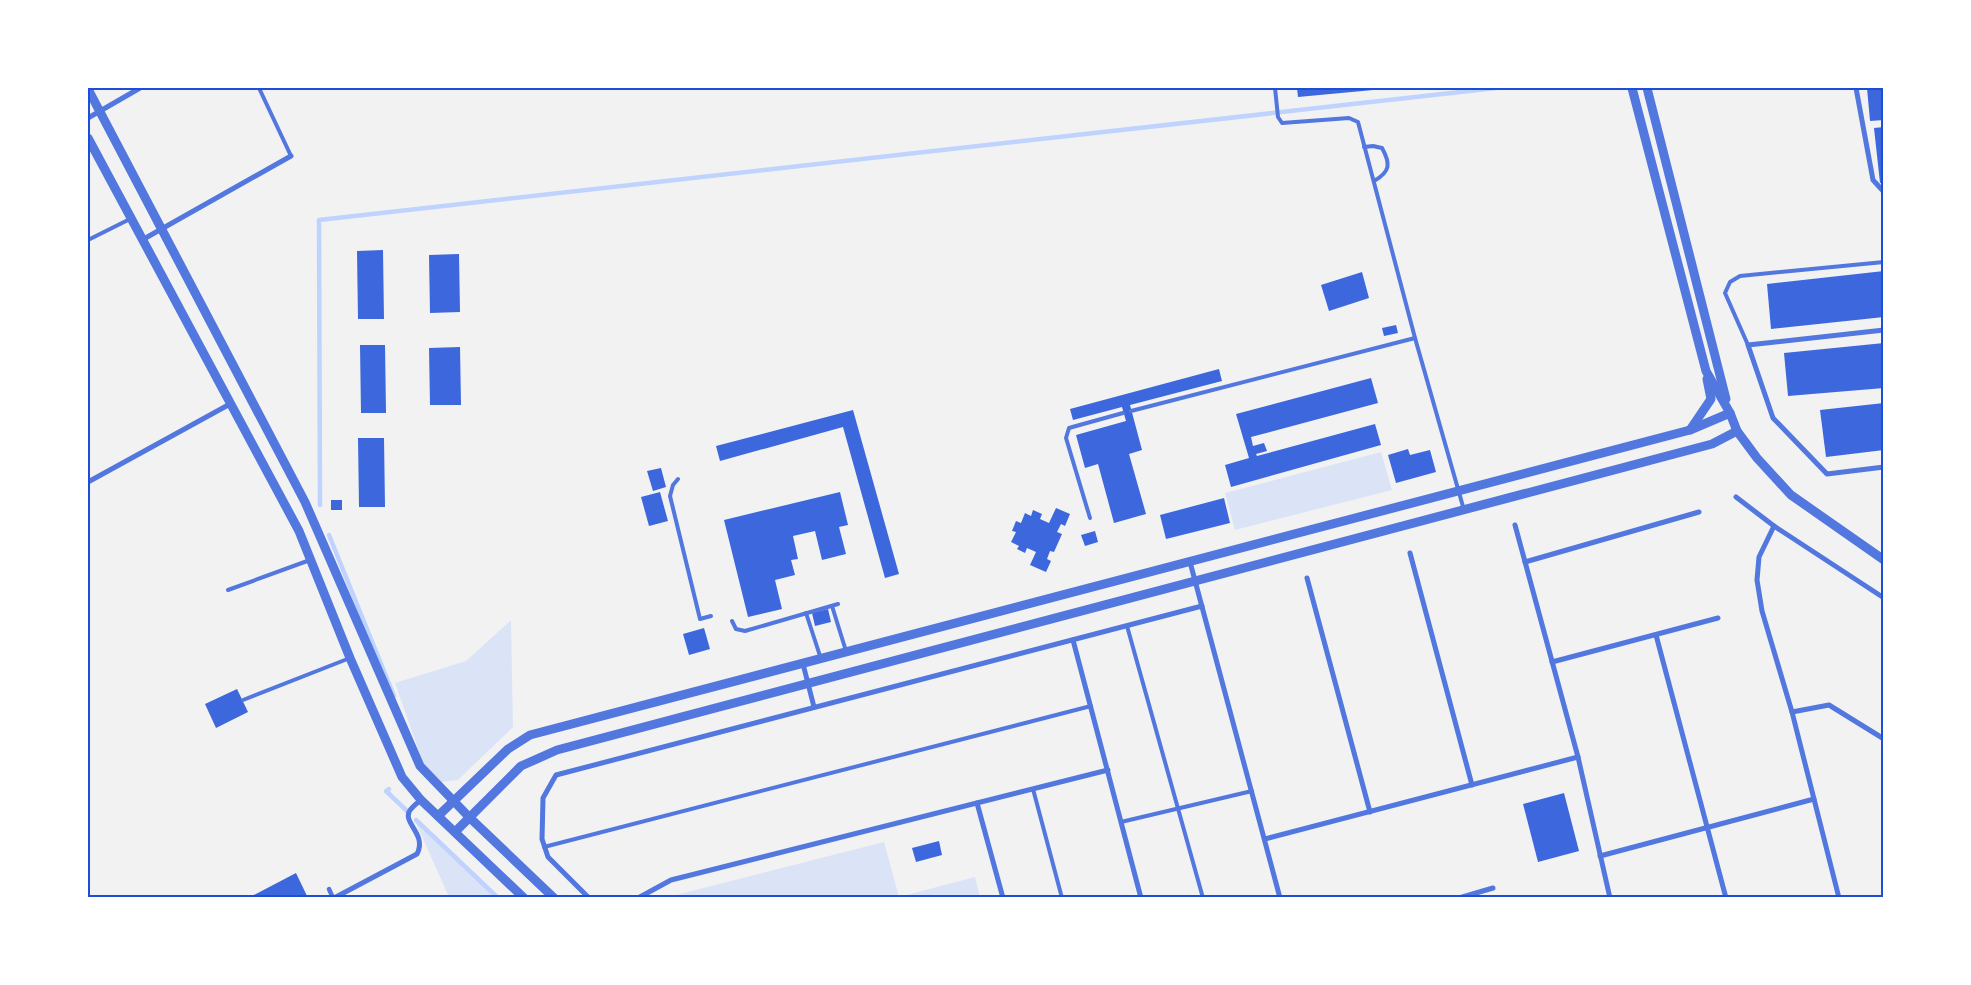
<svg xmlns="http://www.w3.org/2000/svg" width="1971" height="985" font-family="Roboto,sans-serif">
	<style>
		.green { fill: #dbe4f7 }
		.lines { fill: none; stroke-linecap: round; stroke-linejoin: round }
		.stream { stroke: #bfd3fe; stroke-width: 4.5 }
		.building { fill: #3d67dc }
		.service { stroke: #5277de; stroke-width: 4 }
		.pedestrian { stroke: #5277de; stroke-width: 4.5 }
		.minor { stroke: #5277de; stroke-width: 5 }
		.tertiary { stroke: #5277de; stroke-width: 9 }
		.neatline { fill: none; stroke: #1d4ed8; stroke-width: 2 }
	</style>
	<rect width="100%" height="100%" fill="#f2f2f2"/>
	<g class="green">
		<polygon points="1381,452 1392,490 1235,530 1225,493"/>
		<polygon points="511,620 513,727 458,780 440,782 423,763 395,683 466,661"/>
		<polygon points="415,821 494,897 449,897"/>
		<polygon points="884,842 899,897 975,877 980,897 668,897"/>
	</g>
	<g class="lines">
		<g class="stream">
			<polyline points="320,505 319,220 1496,88"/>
			<polyline points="329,535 394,696"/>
			<polyline points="389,789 386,791 407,811"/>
			<polyline points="416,820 498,898"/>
		</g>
	</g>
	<g class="building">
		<polygon points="1297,88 1384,88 1384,89 1298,97"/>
		<polygon points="1867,88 1884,88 1884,120 1870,121"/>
		<polygon points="1884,127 1884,182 1880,183 1874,128"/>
		<polygon points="383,250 384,319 358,319 357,251"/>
		<polygon points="459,254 460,312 430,313 429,255"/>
		<polygon points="1884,271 1884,317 1771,329 1767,284"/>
		<polygon points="1362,272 1369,298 1329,311 1321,285"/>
		<polygon points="1396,325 1398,333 1384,336 1382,328"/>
		<polygon points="1884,343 1884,388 1788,396 1784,353"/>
		<polygon points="360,345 385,345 386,413 361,413"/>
		<polygon points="460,347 461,405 430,405 429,348"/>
		<polygon points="1219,369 1222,381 1130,405 1142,450 1129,454 1146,514 1114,523 1098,464 1085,468 1076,435 1126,421 1122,407 1073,420 1070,409"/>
		<polygon points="1371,378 1378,403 1251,437 1253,446 1264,443 1267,451 1256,454 1257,456 1375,424 1381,445 1231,487 1225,465 1249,458 1236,414"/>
		<polygon points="1884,403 1884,450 1826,457 1820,410"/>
		<polygon points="853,410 899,574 885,578 843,427 720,461 716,446"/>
		<polygon points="358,438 384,438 385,507 359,507"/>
		<polygon points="1408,449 1410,455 1430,450 1436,472 1396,483 1388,455"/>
		<polygon points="661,468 666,487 653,491 647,471"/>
		<polygon points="660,492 668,521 649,526 641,497"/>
		<polygon points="840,492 848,525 839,527 846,554 822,560 815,531 793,536 798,559 791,560 795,575 775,580 782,609 748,617 724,520"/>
		<polygon points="1224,498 1230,523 1166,539 1160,515"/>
		<rect x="331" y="500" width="11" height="10"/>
		<polygon points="1056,508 1070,514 1065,526 1061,524 1057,532 1062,534 1054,552 1050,551 1047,559 1051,561 1046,572 1030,565 1036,552 1027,548 1025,553 1017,549 1019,546 1011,542 1016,532 1012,531 1016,521 1021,523 1025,513 1031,516 1033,510 1042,514 1040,519 1049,523"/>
		<polygon points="1095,531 1098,542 1085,546 1081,535"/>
		<polygon points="828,609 831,622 815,626 812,613"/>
		<polygon points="704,628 710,649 689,655 683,634"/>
		<polygon points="237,689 248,712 216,728 205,704"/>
		<polygon points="1564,793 1579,851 1538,862 1523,804"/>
		<polygon points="939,841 942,855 916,862 912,848"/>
		<polygon points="296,873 308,898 248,898"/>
	</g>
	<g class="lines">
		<g class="service">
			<polyline points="259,88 291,156"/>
			<polyline points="1275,88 1278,117 1282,123 1349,118 1358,122 1415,338 1464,510"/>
			<path d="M 1364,147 L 1373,146 L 1382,148 C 1391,164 1390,172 1374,181"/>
			<polyline points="88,240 130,219"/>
			<polyline points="1748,345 1725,293 1730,282 1740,276 1884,262"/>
			<polyline points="1131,411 1415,338"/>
			<polyline points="678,479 673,485 670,496 700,619 711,616"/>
			<polyline points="1090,518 1066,438 1069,428 1076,426 1123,413"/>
			<polyline points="228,590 310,560"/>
			<polyline points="832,606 846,651"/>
			<polyline points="806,613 821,659"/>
			<polyline points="732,621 736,629 745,631 838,604"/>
			<polyline points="1127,626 1203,898"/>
			<polyline points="243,700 350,658"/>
			<polyline points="1033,789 1062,898"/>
			<polyline points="1121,822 1252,791"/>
			<polyline points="544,847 1091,706"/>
		</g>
		<polyline class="pedestrian" points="329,889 333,898"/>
		<g class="minor">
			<polyline points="1856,88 1873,180 1884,192"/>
			<polyline points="88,118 140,88"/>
			<polyline points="142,240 291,156"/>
			<polyline points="1884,330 1748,345 1773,418 1827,474 1884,467"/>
			<polyline points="88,482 230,404"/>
			<polyline points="1736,497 1774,526 1884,598"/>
			<polyline points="1515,525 1578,757 1610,898"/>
			<polyline points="1774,526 1759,557 1757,580 1762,611 1792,712 1839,898"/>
			<polyline points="1410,553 1472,785"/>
			<polyline points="1190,562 1280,898"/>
			<polyline points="1525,562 1699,512"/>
			<polyline points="1307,578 1370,812"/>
			<polyline points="1656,635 1726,898"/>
			<polyline points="1073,640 1141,898"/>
			<polyline points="1552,662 1718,618"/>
			<polyline points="803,664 814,707"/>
			<polyline points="1792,712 1829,705 1884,739"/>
			<polyline points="977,803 1003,898"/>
			<polyline points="1265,839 1578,757"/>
			<polyline points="1600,856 1814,799"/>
			<path d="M 334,898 L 417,854 C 427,835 404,824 409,812 C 411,808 417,803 421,800"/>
			<polyline points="589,898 548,857 542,839 543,798 556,775 1202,606"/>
			<polyline points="638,898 671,880 1108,770"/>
			<polyline points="1459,898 1493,888"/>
		</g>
		<g class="tertiary">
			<polyline points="1632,88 1706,371 1730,413 1737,431 1757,458 1791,495 1884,560"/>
			<polyline points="1647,88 1726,399"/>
			<polyline points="88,89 305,502 420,766 469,817 554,898"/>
			<polyline points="88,138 299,531 350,658 402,777 421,800 524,898"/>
			<polyline points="1690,430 1711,399 1707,379"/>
			<polyline points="438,816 508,749 530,735 1690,430 1730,413"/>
			<polyline points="455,832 521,766 557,750 1712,444 1737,431"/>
		</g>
	</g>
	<rect width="1971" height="985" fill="none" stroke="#ffffff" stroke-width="178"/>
	<rect x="89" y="89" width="1793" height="807" class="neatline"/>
</svg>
